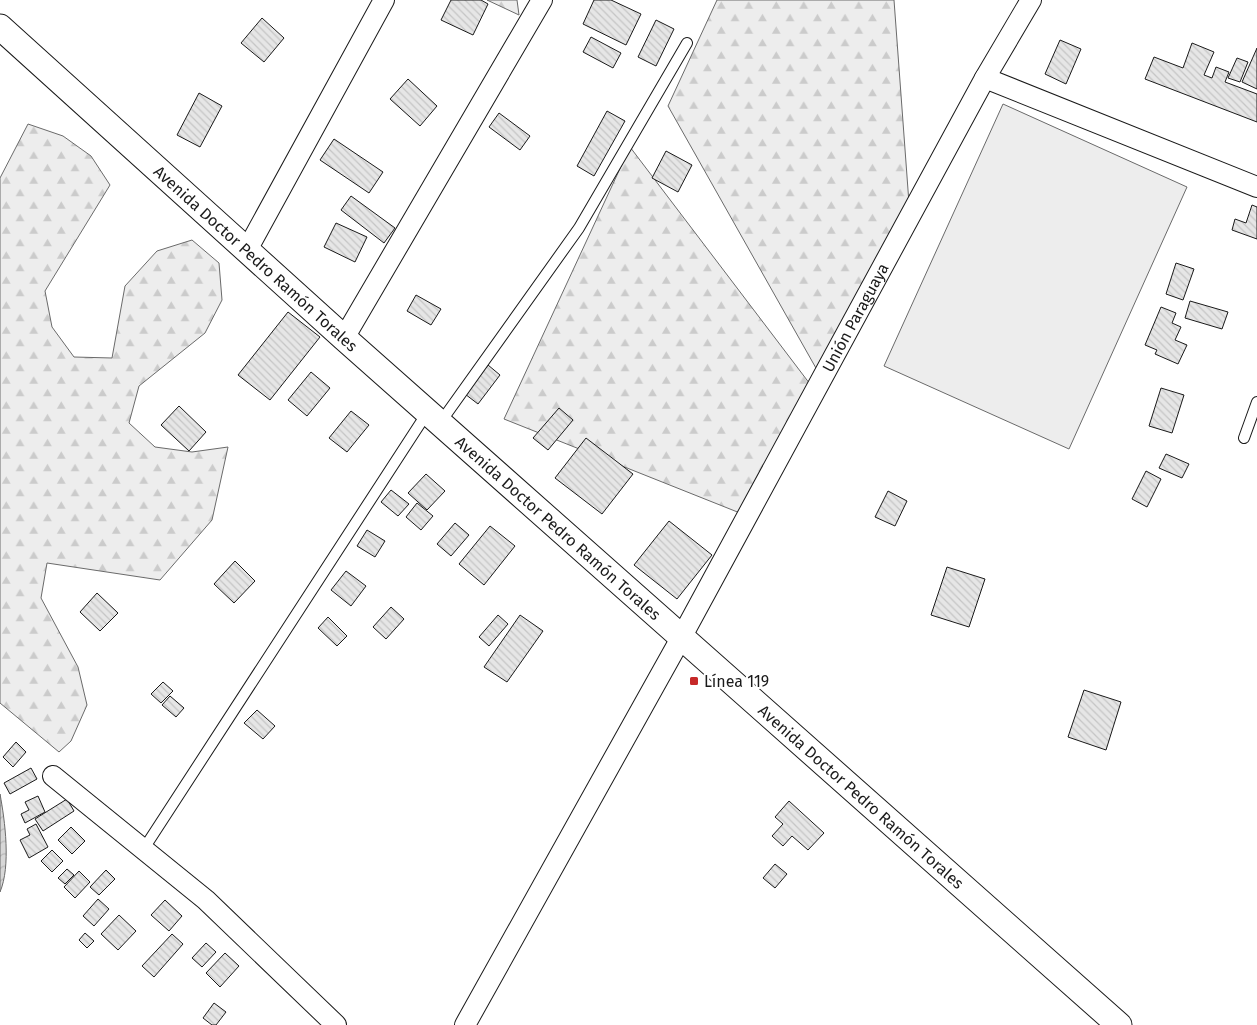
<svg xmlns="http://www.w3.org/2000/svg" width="1257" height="1025" font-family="'Fira Sans',sans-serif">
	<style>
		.built { fill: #ededed; stroke: #6a6a6a }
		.forest { fill: url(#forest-firs); stroke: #6a6a6a }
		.water { fill: url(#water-waves); stroke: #6a6a6a }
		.building { fill: url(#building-back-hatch); stroke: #1a1a1a }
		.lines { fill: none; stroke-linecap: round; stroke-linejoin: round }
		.service-casing { stroke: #1a1a1a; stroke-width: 12 }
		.minor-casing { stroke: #1a1a1a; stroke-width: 22 }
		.tertiary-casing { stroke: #1a1a1a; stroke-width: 27 }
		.service { stroke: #fff; stroke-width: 10 }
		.minor { stroke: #fff; stroke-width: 20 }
		.tertiary { stroke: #fff; stroke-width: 25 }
		.poi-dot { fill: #c62828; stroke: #fff; stroke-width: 2 }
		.labels { text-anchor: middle; stroke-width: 4; stroke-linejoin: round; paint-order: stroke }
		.street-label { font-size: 16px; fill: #1a1a1a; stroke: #fff }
		.poi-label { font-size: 16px; fill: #1a1a1a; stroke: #fff; text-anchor: start }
	</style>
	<defs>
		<pattern id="forest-firs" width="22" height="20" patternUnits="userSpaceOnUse" patternTransform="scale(1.25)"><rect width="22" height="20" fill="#ededed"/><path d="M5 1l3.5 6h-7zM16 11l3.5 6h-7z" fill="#cbcbcb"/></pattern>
		<pattern id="water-waves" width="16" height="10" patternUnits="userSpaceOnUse" patternTransform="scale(1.25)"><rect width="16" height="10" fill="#d7d7d7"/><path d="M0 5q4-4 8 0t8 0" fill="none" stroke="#b8b8b8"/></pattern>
		<pattern id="building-back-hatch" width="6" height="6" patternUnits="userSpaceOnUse" patternTransform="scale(1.25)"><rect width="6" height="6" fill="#e6e6e6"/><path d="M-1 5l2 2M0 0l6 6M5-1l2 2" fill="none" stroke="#c5c5c5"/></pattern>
	</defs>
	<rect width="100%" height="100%" fill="#fff"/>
	<polygon class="built" points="1003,104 1187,187 1069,449 884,366"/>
	<g class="forest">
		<polygon points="487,0 517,0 519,15"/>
		<polygon points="717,0 894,0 910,217 821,377 668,106"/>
		<polygon points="28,124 63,136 91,156 110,185 45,291 52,327 74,357 112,358 125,286 157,251 192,240 219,263 222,300 205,333 139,386 129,423 155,447 192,452 228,447 212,520 160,580 47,563 41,598 78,667 87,705 71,741 59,752 0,703 0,178"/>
		<polygon points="630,147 813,388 745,515 504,419"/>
	</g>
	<path class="water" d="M 0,794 C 5,821 11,866 0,892 Z"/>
	<g class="building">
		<polygon points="451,0 481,0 488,4 473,35 441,20"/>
		<polygon points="594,0 611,0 641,14 626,45 583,24"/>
		<polygon points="262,18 284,38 264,62 241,43"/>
		<polygon points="656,20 674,29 656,66 638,57"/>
		<polygon points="591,37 621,53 613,68 583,52"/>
		<polygon points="1060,40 1081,49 1066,84 1045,74"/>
		<polygon points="1192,43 1214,52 1204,75 1212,78 1216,67 1229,72 1225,82 1257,94 1257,122 1145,79 1154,57 1183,68"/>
		<polygon points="1257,48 1257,89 1242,82"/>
		<polygon points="1237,58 1248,62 1240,82 1228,78"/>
		<polygon points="408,79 437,106 420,126 390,99"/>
		<polygon points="199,93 222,106 200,147 177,135"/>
		<polygon points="607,111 625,121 594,176 577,166"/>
		<polygon points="499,113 530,136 520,150 489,127"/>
		<polygon points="334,139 383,172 369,193 320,160"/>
		<polygon points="666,151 692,165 678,192 652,178"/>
		<polygon points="351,196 395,228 384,243 341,210"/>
		<polygon points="1252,205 1257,207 1257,239 1232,230 1235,219 1246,223"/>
		<polygon points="336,223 367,237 355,262 324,247"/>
		<polygon points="1176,263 1194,269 1183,300 1166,294"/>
		<polygon points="416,295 441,309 431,325 407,311"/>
		<polygon points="1190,301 1228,312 1222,329 1185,318"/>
		<polygon points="1161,307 1176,313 1172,323 1181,327 1175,340 1187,345 1178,364 1155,354 1157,350 1145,345"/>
		<polygon points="288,312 320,337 270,400 238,375"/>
		<polygon points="488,365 500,375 478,404 465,394"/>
		<polygon points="311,372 330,388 307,416 288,400"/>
		<polygon points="1161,388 1184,395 1172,433 1149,426"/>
		<polygon points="179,406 206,432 189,451 161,425"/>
		<polygon points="559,408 573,420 548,450 533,438"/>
		<polygon points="351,411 369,425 347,452 329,438"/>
		<polygon points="586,438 633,474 602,514 555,478"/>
		<polygon points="1166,454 1189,464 1182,478 1159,468"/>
		<polygon points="1146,471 1161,479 1147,507 1132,499"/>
		<polygon points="426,474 445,491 427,510 408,493"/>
		<polygon points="391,490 409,504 398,516 381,502"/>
		<polygon points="888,491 907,501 895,526 875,517"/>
		<polygon points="417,503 433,516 421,530 406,517"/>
		<polygon points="669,521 712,555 677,599 634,565"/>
		<polygon points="455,523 469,535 451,556 437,544"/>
		<polygon points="490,526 515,546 484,585 459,564"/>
		<polygon points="367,530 385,541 375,557 357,546"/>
		<polygon points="235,561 255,581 234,603 214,584"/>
		<polygon points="947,567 985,579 969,627 931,615"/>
		<polygon points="346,571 366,586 351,606 331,590"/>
		<polygon points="97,593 118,613 100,631 80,612"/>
		<polygon points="391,607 404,619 386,639 373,627"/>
		<polygon points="498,615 508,624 489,646 479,637"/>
		<polygon points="520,615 543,631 507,682 484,667"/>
		<polygon points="328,617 347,636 337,646 318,628"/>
		<polygon points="163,682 173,691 161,703 151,694"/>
		<polygon points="1084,690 1121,702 1106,750 1068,737"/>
		<polygon points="170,696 184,708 176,717 162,705"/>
		<polygon points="257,710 275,726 263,739 244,723"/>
		<polygon points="16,742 26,752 13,767 3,757"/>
		<polygon points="31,768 37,779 10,794 4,783"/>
		<polygon points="38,796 45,812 25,823 21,814 29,810 25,802"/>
		<polygon points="67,799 74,811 43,831 35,819"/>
		<polygon points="789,801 824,833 808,850 792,836 783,846 772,836 783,824 775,817"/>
		<polygon points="36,824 48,847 29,858 20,840 30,835 27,829"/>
		<polygon points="71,827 85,841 72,854 58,840"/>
		<polygon points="52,850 63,861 52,872 41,861"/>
		<polygon points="775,864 787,874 775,888 763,878"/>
		<polygon points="67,869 74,875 65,884 58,878"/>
		<polygon points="106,870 115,879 99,895 90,887"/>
		<polygon points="79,871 90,882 75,898 64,887"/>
		<polygon points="98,899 109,909 94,926 83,916"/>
		<polygon points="165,900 182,916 169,931 151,915"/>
		<polygon points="119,915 136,931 118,950 101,934"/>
		<polygon points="85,933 94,941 87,948 79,940"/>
		<polygon points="172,934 183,944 154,977 142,966"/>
		<polygon points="206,943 216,952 202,967 192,958"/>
		<polygon points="225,953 239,966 220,987 206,973"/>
		<polygon points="214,1003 226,1012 216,1025 212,1025 203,1018"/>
	</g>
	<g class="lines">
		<g class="service-casing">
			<g id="service">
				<polyline points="440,423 579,228 687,43"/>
				<polyline points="1244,438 1257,402"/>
				<polyline points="143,850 427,413"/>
			</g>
		</g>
		<g class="minor-casing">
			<g id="minor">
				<polyline points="985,78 1257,187"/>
				<polyline points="247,250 384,0"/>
				<polyline points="344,338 542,0"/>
				<polyline points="53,776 206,900 336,1025"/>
				<path id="s1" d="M 465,1025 L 681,638 L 985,78 L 1031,0"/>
			</g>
		</g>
		<g class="tertiary-casing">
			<g id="tertiary">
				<path id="s2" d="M 0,27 L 344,338 L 1119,1025"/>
			</g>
		</g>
		<use href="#service" class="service"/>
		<use href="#minor" class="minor"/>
		<use href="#tertiary" class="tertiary"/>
	</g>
	<rect class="poi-dot" x="689" y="676" width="10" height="10" rx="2.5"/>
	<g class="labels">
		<g class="street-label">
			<text dy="6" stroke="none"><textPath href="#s2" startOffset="345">Avenida Doctor Pedro Ramón Torales</textPath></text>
			<text dy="6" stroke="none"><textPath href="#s1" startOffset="808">Unión Paraguaya</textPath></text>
			<text dy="6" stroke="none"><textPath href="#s2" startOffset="750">Avenida Doctor Pedro Ramón Torales</textPath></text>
			<text dy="6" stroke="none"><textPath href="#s2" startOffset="1155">Avenida Doctor Pedro Ramón Torales</textPath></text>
		</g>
		<g class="poi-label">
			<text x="704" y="687">Línea 119</text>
		</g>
	</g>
</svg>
